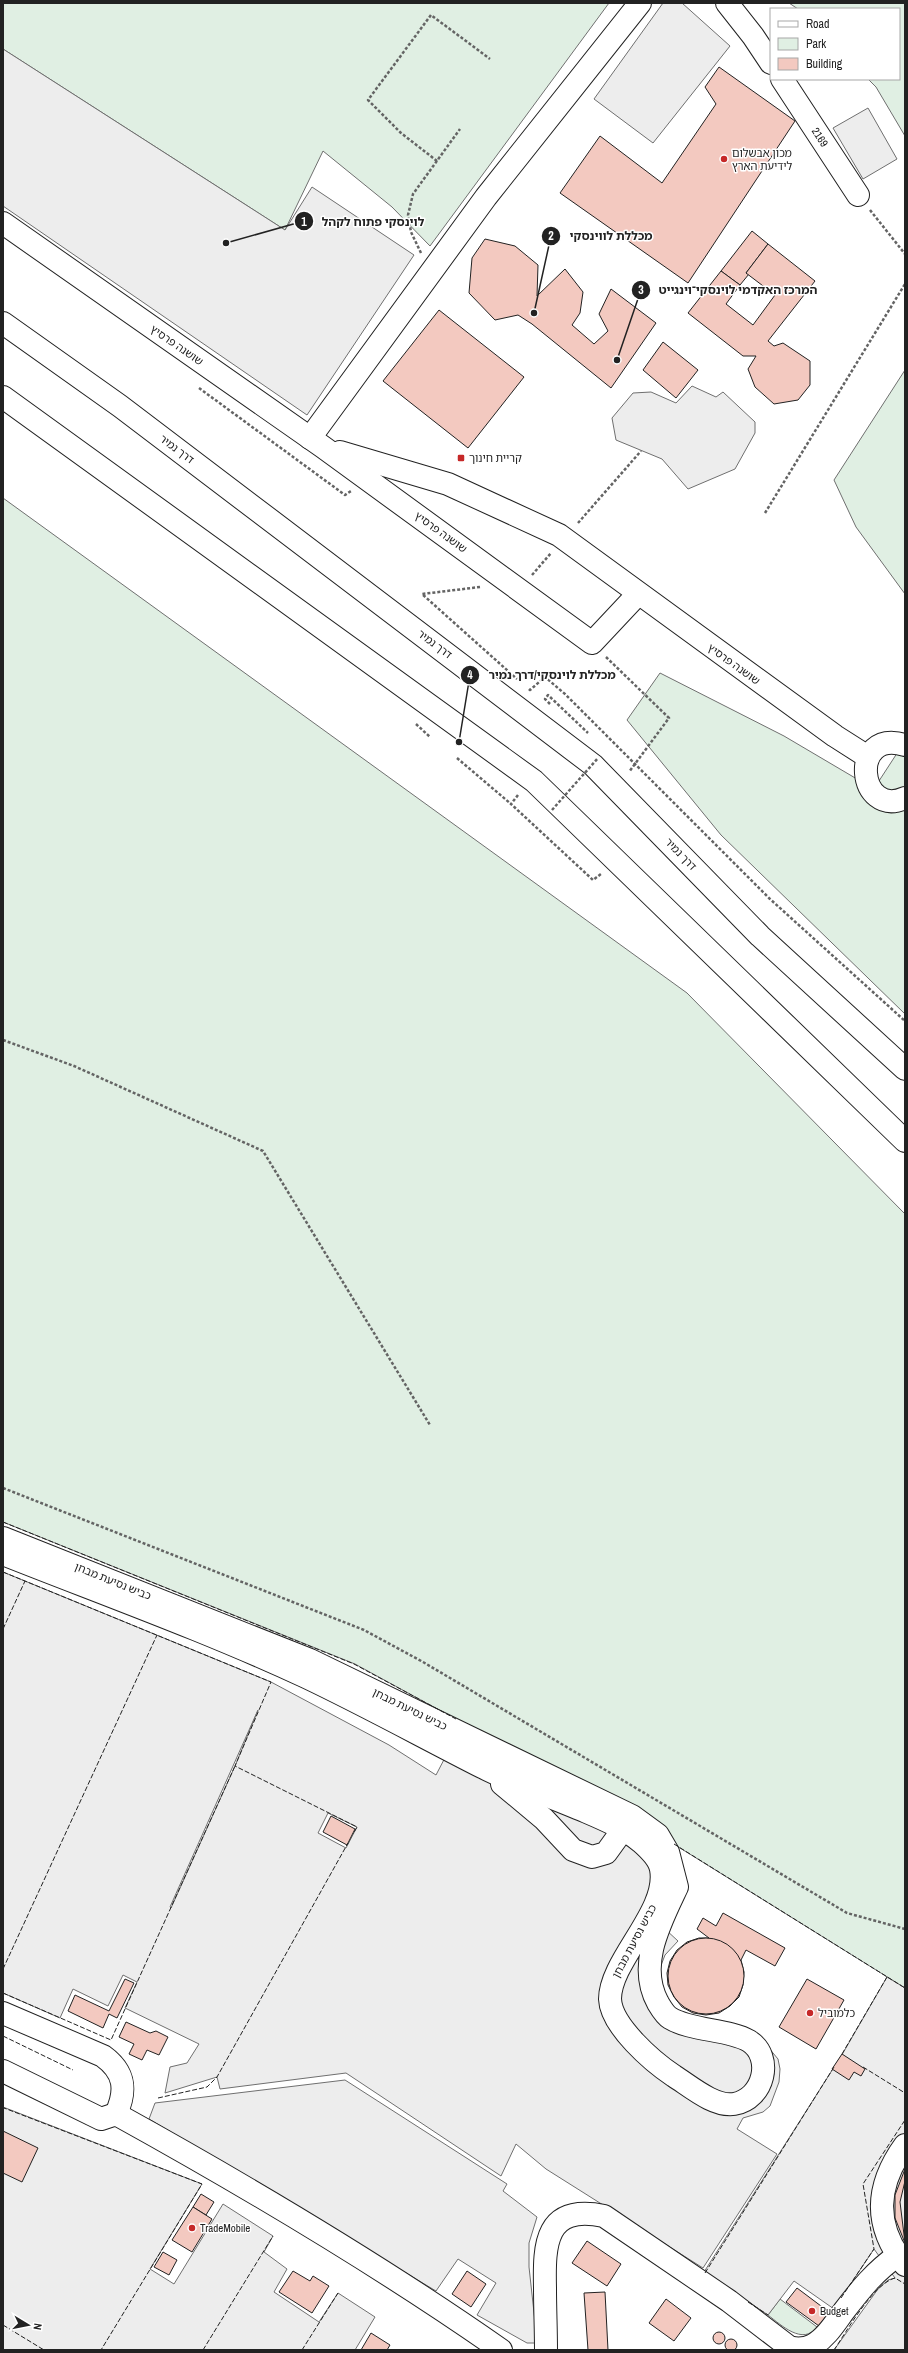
<svg xmlns="http://www.w3.org/2000/svg" width="908" height="2353" font-family="'Archivo Narrow','Noto Sans Hebrew',sans-serif">
	<style>
		.green { fill: #e0efe3; stroke: #6f6f6f }
		.parking { fill: #ededed; stroke: #6f6f6f; fill-rule: evenodd }
		.building { fill: #f3c9c0; stroke: #222 }
		.lines { fill: none; stroke-linecap: round; stroke-linejoin: round }
		.minor-casing { stroke: #222; stroke-width: 24 }
		.highway-casing { stroke: #222; stroke-width: 24 }
		.path { stroke: #646464; stroke-width: 2.5; stroke-dasharray: 3 2; stroke-linecap: butt }
		.minor { stroke: #fff; stroke-width: 22 }
		.highway { stroke: #fff; stroke-width: 22 }
		.path-bridge { stroke: #646464; stroke-width: 2.5; stroke-dasharray: 3 2; stroke-linecap: butt }
		.fence { stroke: #222; stroke-width: 1; stroke-dasharray: 5 2; stroke-linecap: butt }
		.poi-dot { fill: #c62828; stroke: #fff; stroke-width: 1.5 }
		.labels { text-anchor: middle; stroke-width: 3; stroke-linejoin: round; paint-order: stroke }
		.street-label { font-size: 11px; fill: #222; stroke: #fff }
		.poi-label { font-size: 11px; fill: #222; stroke: #fff; text-anchor: start }
		.leader { fill: none; stroke: #222; stroke-width: 1.5 }
		.callout-dot { fill: #222; stroke: #fff; stroke-width: 1.5 }
		.mark-label { font-size: 12px; text-anchor: middle; font-weight: bold; fill: #fff }
		.callout-label { font-size: 12px; text-anchor: middle; font-weight: bold; fill: #222; stroke: #fff; stroke-width: 3; stroke-linejoin: round; paint-order: stroke }
	</style>
	<rect width="100%" height="100%" fill="#fff"/>
	<g class="green">
		<polygon points="3,3 609,3 430,246 392,207 323,151 285,230 3,49"/>
		<polygon points="789,3 905,3 905,136 876,87 868,79 899,79 899,9 798,9"/>
		<polygon points="905,370 905,594 856,527 834,480"/>
		<polygon points="3,498 687,993 905,1214 905,1988 672,1843 463,1723 355,1664 3,1522"/>
		<polygon points="660,673 784,736 862,782 877,784 905,741 905,1014 721,835 627,720"/>
		<path d="M 780,2299 L 817,2327 C 803,2346 781,2325 768,2315 Z"/>
	</g>
	<g class="parking">
		<polygon points="663,3 682,3 730,46 653,143 594,99"/>
		<polygon points="3,49 285,230 312,187 414,255 307,415 3,206"/>
		<polygon points="868,108 897,159 863,179 833,128"/>
		<polygon points="692,386 716,397 723,392 755,422 755,433 735,469 688,489 662,459 616,440 612,418 633,393 651,392 676,403"/>
		<path d="M 3,1572 L 271,1682 L 389,1745 L 436,1775 L 463,1723 L 672,1843 L 665,1929 L 678,1941 L 665,1955 L 660,1968 L 659,1980 L 670,2005 L 682,2014 L 763,2041 L 778,2059 L 780,2069 L 779,2082 L 770,2106 L 763,2112 L 743,2118 L 737,2129 L 777,2154 L 703,2268 L 546,2169 L 516,2144 L 501,2176 L 346,2073 L 220,2089 L 217,2077 L 165,2093 L 170,2067 L 187,2063 L 199,2044 L 125,2008 L 137,1982 L 123,1975 L 108,2006 L 73,1989 L 60,2018 L 3,1993 ZM 258,1710 L 235,1766 L 171,1908 L 170,1907 ZM 328,1813 L 357,1827 L 346,1848 L 318,1833 Z"/>
		<polygon points="887,1977 905,1988 905,2350 834,2350 878,2289 888,2280 895,2278 874,2249 834,2309 794,2281 768,2315 704,2272 843,2053"/>
		<polygon points="345,2080 507,2184 503,2191 537,2217 529,2243 529,2267 537,2340 535,2343 527,2343 477,2315 496,2283 458,2259 436,2291 149,2119 155,2103"/>
		<polygon points="3,2107 202,2184 150,2269 174,2284 223,2204 273,2236 264,2252 287,2269 274,2292 319,2322 338,2293 375,2317 355,2350 3,2350"/>
	</g>
	<g class="building">
		<polygon points="719,67 795,121 688,283 560,193 600,136 662,183 716,104 705,87"/>
		<polygon points="752,231 768,244 746,273 749,274 740,285 721,271"/>
		<polygon points="485,239 515,246 538,265 537,296 565,269 583,292 580,313 572,325 594,344 608,331 599,314 611,289 656,323 611,388 532,324 518,315 495,320 469,293 472,258"/>
		<polygon points="768,244 815,281 768,341 774,346 783,343 810,361 810,385 798,400 774,404 755,387 748,369 756,356 743,356 688,313 721,271 740,285 726,304 753,325 775,295 746,273"/>
		<polygon points="439,310 524,377 468,448 383,381"/>
		<polygon points="663,342 698,370 676,398 643,370"/>
		<polygon points="331,1816 355,1829 347,1845 323,1832"/>
		<polygon points="723,1913 785,1948 775,1966 746,1950 741,1960 744,1972 743,1985 739,1997 730,2006 719,2013 706,2015 693,2013 682,2007 674,1997 668,1985 667,1973 670,1961 677,1950 687,1942 699,1938 709,1938 697,1929 703,1918 716,1926"/>
		<circle cx="706" cy="1976" r="38"/>
		<polygon points="125,1979 134,1983 117,2018 109,2014 103,2028 68,2011 75,1995 109,2011"/>
		<polygon points="807,1979 844,2000 816,2049 779,2027"/>
		<polygon points="126,2022 150,2033 156,2031 168,2037 159,2055 147,2050 142,2060 129,2054 134,2044 119,2037"/>
		<polygon points="842,2054 865,2069 861,2076 854,2072 849,2080 832,2069"/>
		<polygon points="3,2131 38,2148 22,2182 3,2173"/>
		<polygon points="905,2169 905,2181 900,2202 905,2243 895,2218 895,2195"/>
		<polygon points="201,2194 214,2202 206,2215 193,2207"/>
		<polygon points="193,2207 212,2219 192,2252 172,2240"/>
		<polygon points="587,2241 621,2264 607,2286 572,2263"/>
		<polygon points="163,2252 177,2260 169,2275 154,2267"/>
		<polygon points="293,2271 310,2281 313,2276 329,2286 312,2313 279,2292"/>
		<polygon points="467,2271 486,2284 471,2307 452,2294"/>
		<polygon points="797,2288 829,2312 819,2326 786,2302"/>
		<polygon points="605,2292 608,2350 588,2350 584,2293"/>
		<polygon points="666,2299 691,2318 674,2341 649,2323"/>
		<circle cx="719" cy="2338" r="6"/>
		<polygon points="371,2333 390,2345 387,2350 361,2350"/>
		<circle cx="731" cy="2345" r="6"/>
	</g>
	<g class="lines">
		<g class="minor-casing">
			<g id="minor">
				<polyline points="727,3 753,36 771,63"/>
				<polyline points="782,79 858,195"/>
				<polyline points="3,223 323,447 592,643 638,594"/>
				<polyline points="310,438 486,197 640,3"/>
				<polyline points="340,452 448,484 559,535 835,736 868,757"/>
				<path d="M 905,745 C 848,728 858,819 905,798"/>
				<path d="M 3,1538 L 310,1660 L 632,1816 L 658,1835 L 668,1852 L 677,1887 C 660,1923 637,1965 658,2003 C 661,2008 665,2015 670,2018 C 691,2031 729,2029 749,2041 C 774,2057 764,2099 734,2104 C 714,2107 690,2086 674,2076 C 653,2062 611,2026 610,1999 C 610,1960 669,1911 661,1869 C 659,1858 649,1849 641,1842 C 623,1827 603,1819 582,1810 C 548,1796 514,1783 482,1767 C 423,1737 365,1705 306,1677 C 207,1631 104,1594 3,1554"/>
				<polyline points="502,1784 544,1819 573,1850 592,1857 606,1853 632,1817"/>
				<path d="M 3,2013 L 103,2056 C 125,2072 127,2090 116,2114"/>
				<path d="M 3,2071 L 101,2119 L 116,2114 C 248,2187 378,2264 501,2350"/>
				<path d="M 905,2145 C 876,2185 873,2225 905,2265"/>
				<path d="M 792,2348 C 800,2349 806,2349 813,2345 C 826,2338 835,2323 844,2311 C 860,2290 875,2271 897,2256"/>
				<path d="M 546,2350 C 546,2329 545,2309 545,2288 C 544,2244 545,2204 604,2216 L 729,2301 L 793,2350"/>
			</g>
		</g>
		<g class="highway-casing">
			<g id="highway">
				<polyline points="3,323 120,406 593,765 760,936 905,1069"/>
				<polyline points="3,397 534,781 905,1141"/>
			</g>
		</g>
		<g class="path">
			<polyline points="437,161 401,133 368,100 431,15 490,59"/>
			<polyline points="870,210 905,254"/>
			<polyline points="421,253 411,232 408,215 413,194 460,129"/>
			<polyline points="199,388 345,495 351,491"/>
			<polyline points="765,513 905,284"/>
			<polyline points="578,523 641,451"/>
			<polyline points="532,575 551,553"/>
			<polyline points="480,587 422,594 517,679"/>
			<polyline points="606,657 669,718 629,772"/>
			<polyline points="529,689 530,690 545,677 565,694 770,899 905,1021"/>
			<polyline points="550,704 545,699 548,695 588,733"/>
			<polyline points="416,724 430,737"/>
			<polyline points="457,758 511,804"/>
			<polyline points="518,795 511,804 593,880 601,874"/>
			<polyline points="3,1040 74,1066 263,1151 430,1425"/>
			<polyline points="3,1488 364,1630 423,1662 847,1913 905,1929"/>
		</g>
		<use href="#minor" class="minor"/>
		<use href="#highway" class="highway"/>
		<polyline class="path-bridge" points="552,810 598,758"/>
		<g class="fence">
			<polyline points="3,1522 354,1664 456,1719"/>
			<polyline points="3,1572 271,1682 235,1766 357,1827 353,1834"/>
			<polyline points="3,1629 25,1581"/>
			<polyline points="674,1844 905,1988"/>
			<polyline points="3,1969 157,1635"/>
			<polyline points="3,1993 111,2040 235,1766"/>
			<polyline points="3,2036 73,2070"/>
			<polyline points="842,2054 887,1977"/>
			<polyline points="863,2067 905,2093"/>
			<polyline points="158,2098 207,2087 217,2077 348,1843"/>
			<polyline points="3,2110 4,2108 202,2184 101,2350"/>
			<polyline points="705,2273 834,2067"/>
			<polyline points="841,2298 874,2249 863,2184 905,2120"/>
			<polyline points="748,2302 768,2315"/>
			<polyline points="3,2325 44,2350"/>
			<polyline points="203,2350 273,2236"/>
			<polyline points="302,2350 338,2293"/>
			<path d="M 834,2350 C 847,2331 873,2284 895,2278 L 905,2284"/>
		</g>
	</g>
	<g class="poi-dot">
		<circle cx="724" cy="159" r="4"/>
		<rect x="457" y="454" width="8" height="8" rx="2"/>
		<circle cx="810" cy="2013" r="4"/>
		<circle cx="192" cy="2228" r="4"/>
		<circle cx="812" cy="2311" r="4"/>
	</g>
	<g class="labels">
		<g class="street-label">
			<text transform="translate(820 137) rotate(57)" y="4">2169</text>
			<text transform="translate(177 345) rotate(35)" y="4">שושנה פרסיץ</text>
			<text transform="translate(177 449) rotate(37)" y="4">דרך נמיר</text>
			<text transform="translate(441 532) rotate(36)" y="4">שושנה פרסיץ</text>
			<text transform="translate(435 644) rotate(37)" y="4">דרך נמיר</text>
			<text transform="translate(734 664) rotate(36)" y="4">שושנה פרסיץ</text>
			<text transform="translate(681 854) rotate(46)" y="4">דרך נמיר</text>
			<text transform="translate(113 1581) rotate(22)" y="4">כביש נסיעת מבחן</text>
			<text transform="translate(410 1709) rotate(26)" y="4">כביש נסיעת מבחן</text>
			<text transform="translate(634 1941) rotate(-62)" y="4">כביש נסיעת מבחן</text>
		</g>
		<g class="poi-label">
			<text x="732" y="157">מכון אבשלום<tspan x="732" dy="13">לידיעת הארץ</tspan></text>
			<text x="469" y="462">קריית חינוך</text>
			<text x="818" y="2017">כלמוביל</text>
			<text x="200" y="2232">TradeMobile</text>
			<text x="820" y="2315">Budget</text>
		</g>
	</g>
	<path class="leader" d="M226 243L304 221M534 313L551 236M617 360L641 290M459 742L470 675"/>
	<g class="callout-dot">
		<circle cx="226" cy="243" r="4"/>
		<circle cx="534" cy="313" r="4"/>
		<circle cx="617" cy="360" r="4"/>
		<circle cx="459" cy="742" r="4"/>
		<circle cx="304" cy="221" r="10"/>
		<circle cx="551" cy="236" r="10"/>
		<circle cx="641" cy="290" r="10"/>
		<circle cx="470" cy="675" r="10"/>
	</g>
	<g class="mark-label">
		<text x="304" y="226">1</text>
		<text x="551" y="240">2</text>
		<text x="641" y="294">3</text>
		<text x="470" y="679">4</text>
	</g>
	<g class="callout-label">
		<text x="373" y="226">לוינסקי פתוח לקהל</text>
		<text x="611" y="240">מכללת לווינסקי</text>
		<text x="738" y="294">המרכז האקדמי לוינסקי־וינגייט</text>
		<text x="552" y="679">מכללת לוינסקי/דרך נמיר</text>
	</g>
	<rect width="908" height="2353" fill="none" stroke="#222222" stroke-width="8"/>
	<rect x="770" y="8" width="130" height="72" fill="#ffffff" stroke="#a7a7a7"/>
	<rect x="778" y="21" width="20" height="6" fill="#ffffff" stroke="#a7a7a7"/>
	<text x="806" y="28" font-size="12" fill="#222222">Road</text>
	<rect x="778" y="38" width="20" height="12" fill="#e0efe3" stroke="#a7a7a7"/>
	<text x="806" y="48" font-size="12" fill="#222222">Park</text>
	<rect x="778" y="58" width="20" height="12" fill="#f3c9c0" stroke="#a7a7a7"/>
	<text x="806" y="68" font-size="12" fill="#222222">Building</text>
	<g transform="translate(28 2325) rotate(100)" stroke="#ffffff" stroke-width="3" paint-order="stroke">
	<path d="M0-3L7 15L0 10L-7 15Z" fill="#222222"/>
	<text y="-6" font-size="11" font-weight="bold" text-anchor="middle" fill="#222222">N</text>
	</g>
</svg>
